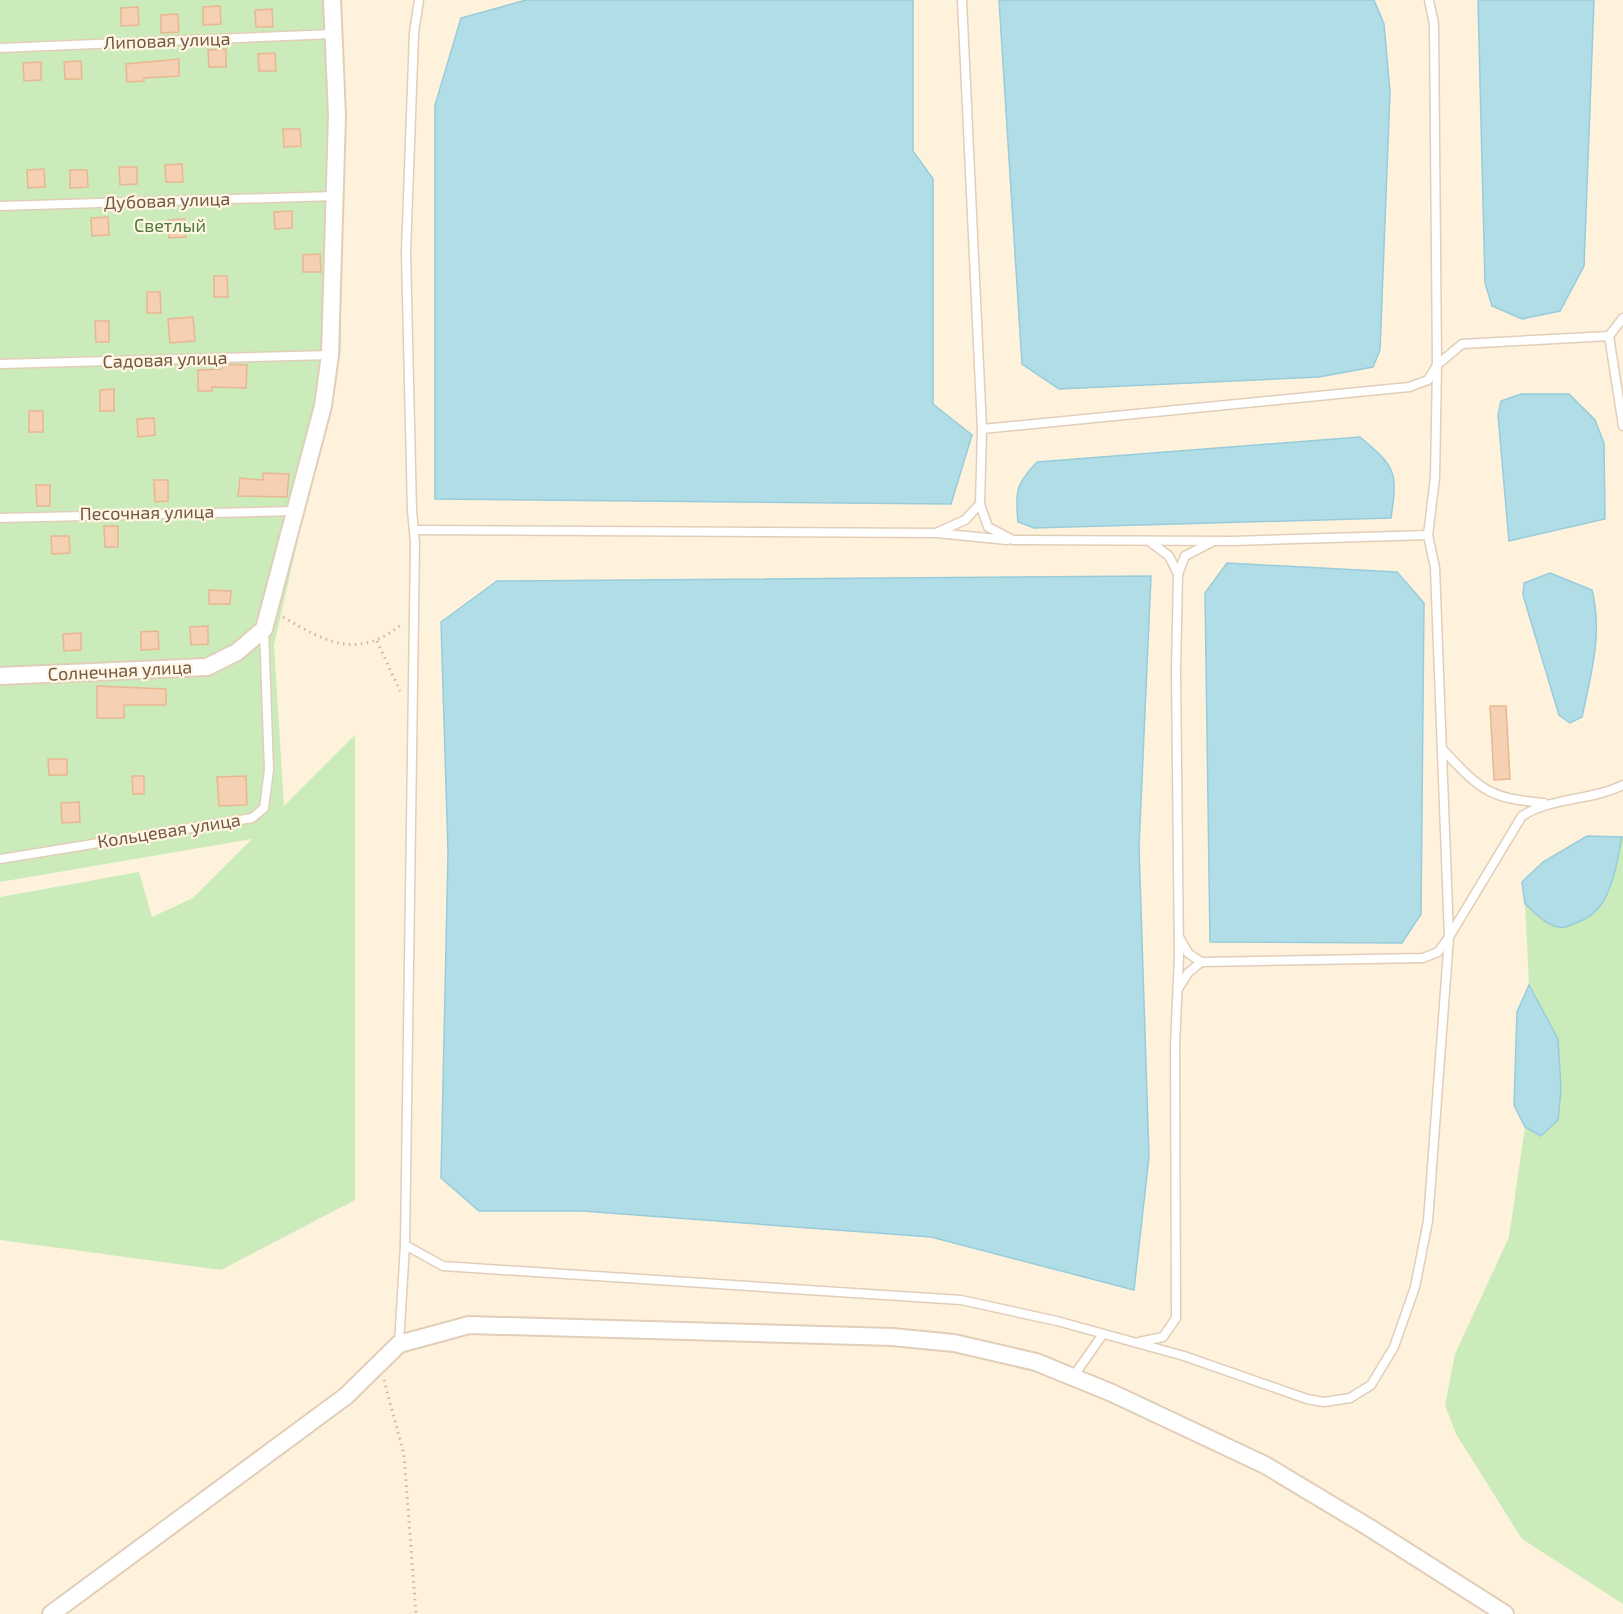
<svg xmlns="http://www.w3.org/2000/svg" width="1623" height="1614" font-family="'Exo 2',sans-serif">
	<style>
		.green { fill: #ccebbb }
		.water { fill: #b1dde7; stroke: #97ccda; stroke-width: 1.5 }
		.building { fill: #f5d0b3; stroke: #e8b792; stroke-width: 1.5 }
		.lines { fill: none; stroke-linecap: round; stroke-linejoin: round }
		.lane-casing { stroke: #e1ceb9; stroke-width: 11 }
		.street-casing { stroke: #e1ceb9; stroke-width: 20 }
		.path { stroke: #d9b397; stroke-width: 3; stroke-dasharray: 1.5 4.5; stroke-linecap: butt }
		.lane { stroke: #fff; stroke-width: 8 }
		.street { stroke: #fff; stroke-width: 16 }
		.labels { text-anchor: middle; stroke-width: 4.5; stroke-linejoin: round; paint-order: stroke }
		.street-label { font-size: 18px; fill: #745844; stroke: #fff6e4 }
		.park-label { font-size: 18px; fill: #4c7b3c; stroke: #fff6e4 }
	</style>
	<rect width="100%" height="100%" fill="#fef2dd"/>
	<g class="green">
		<polygon points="0,0 342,0 341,350 274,645 284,806 355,735 355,1200 221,1270 0,1240 0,897 139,872 152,917 193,898 252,839 0,882"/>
		<polygon points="1623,835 1623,1604 1522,1539 1456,1434 1445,1405 1455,1354 1509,1237 1525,1127 1541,1136 1558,1039 1529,985 1525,904 1541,918 1609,894"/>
	</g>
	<g class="water">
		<polygon points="526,0 913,0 913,151 933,179 933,404 972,435 951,504 435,499 435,105 461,18"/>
		<polygon points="999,0 1374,0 1384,24 1390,92 1380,350 1373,367 1319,377 1059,389 1022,364"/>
		<polygon points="1478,0 1594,0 1584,266 1560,311 1522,319 1492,306 1485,283"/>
		<polygon points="1521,394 1569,394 1595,420 1604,443 1605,519 1509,541 1498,415 1501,401"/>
		<path d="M 1360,437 C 1396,467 1398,472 1391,518 L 1034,528 L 1018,522 C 1015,491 1016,484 1037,462 Z"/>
		<polygon points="1227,563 1397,572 1424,603 1421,914 1402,943 1210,942 1205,593"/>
		<path d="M 1550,573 L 1592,590 C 1603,634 1591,674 1582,717 L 1570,723 L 1559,715 L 1523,595 L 1524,583 Z"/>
		<polygon points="1151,576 1139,847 1149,1157 1134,1290 931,1237 582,1211 479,1211 441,1178 448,852 441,622 497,581"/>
		<path d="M 1587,836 L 1622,837 C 1615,870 1612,913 1573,924 C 1569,926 1563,928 1559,927 C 1546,926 1535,912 1525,904 L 1522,882 L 1543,862 Z"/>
		<polygon points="1529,985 1558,1039 1561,1090 1558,1120 1541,1136 1525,1127 1514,1105 1517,1012"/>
	</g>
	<g class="building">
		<polygon points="220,6 221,24 203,25 203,7"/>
		<polygon points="138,7 139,25 121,26 121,8"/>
		<polygon points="272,9 273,27 256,27 255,10"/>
		<polygon points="178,14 179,32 161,33 161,15"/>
		<polygon points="226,49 226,67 209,67 208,50"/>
		<polygon points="275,53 276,71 259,71 258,54"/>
		<polygon points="179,59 179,76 144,78 144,81 127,82 126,64"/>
		<polygon points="81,61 82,79 65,79 64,62"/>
		<polygon points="41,62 41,80 24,81 23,63"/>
		<polygon points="283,129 300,129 301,146 284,147"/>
		<polygon points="182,164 183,182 166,182 165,165"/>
		<polygon points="119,167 137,167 137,184 120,185"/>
		<polygon points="44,169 45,187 28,188 27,170"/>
		<polygon points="70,170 87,170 88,187 70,188"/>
		<polygon points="292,211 292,228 275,229 274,212"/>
		<polygon points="108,217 109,235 92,236 91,218"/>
		<polygon points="185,219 186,237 169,238 168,220"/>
		<polygon points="320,254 321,272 303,272 303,255"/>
		<polygon points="214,276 227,276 228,297 214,297"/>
		<polygon points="147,292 160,292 161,313 147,313"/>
		<polygon points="193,317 195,341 170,343 168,319"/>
		<polygon points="95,321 109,321 109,342 96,342"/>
		<polygon points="222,364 247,365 246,388 212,387 212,391 198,391 198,370 222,369"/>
		<polygon points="114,389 114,411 100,411 100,390"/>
		<rect x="29" y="411" width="14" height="21"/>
		<polygon points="154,418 155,435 138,437 137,419"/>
		<polygon points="263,473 289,474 287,497 238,496 240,478 263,480"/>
		<polygon points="154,480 168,480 168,501 155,502"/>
		<polygon points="36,485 50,485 50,506 37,506"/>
		<polygon points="104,526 118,526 118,547 105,547"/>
		<polygon points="51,536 69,536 70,553 52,554"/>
		<polygon points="209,590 231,591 230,604 209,604"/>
		<polygon points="208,626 208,644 191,645 190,627"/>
		<polygon points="158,631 159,649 141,650 141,632"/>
		<polygon points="81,633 81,650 64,651 63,634"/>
		<polygon points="97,686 166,689 166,705 124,705 124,718 97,718"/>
		<polygon points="1490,706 1506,706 1510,779 1494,780"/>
		<polygon points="48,759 67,759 67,775 49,775"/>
		<polygon points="132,776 144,776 144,794 133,794"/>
		<polygon points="246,776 247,805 219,806 217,777"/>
		<polygon points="79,802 80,822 62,823 61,803"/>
	</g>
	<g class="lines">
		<g class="lane-casing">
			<g id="lane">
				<polyline points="962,0 982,429 980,504 988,527 1013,540 1232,541 1428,535"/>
				<polyline points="0,48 334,34"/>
				<polyline points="0,206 335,196"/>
				<polyline points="1609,336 1623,318"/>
				<polyline points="0,364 330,355"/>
				<polyline points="982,429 1409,387 1428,380 1437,365 1462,344 1609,336 1623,426"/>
				<polyline points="0,518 294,511"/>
				<polyline points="414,530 936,533 965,520 980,504"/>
				<polyline points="937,533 1007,540"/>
				<polyline points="1149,541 1169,556 1178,574"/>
				<path d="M 1443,750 C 1481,790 1488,798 1544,803"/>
				<polyline points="0,859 252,818 264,808 269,770 264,629"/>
				<polyline points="1179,937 1188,953 1201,962 1423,958 1438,952 1449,937 1435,568 1428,535 1435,478 1437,365 1434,24 1429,0"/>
				<polyline points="1178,989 1188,973 1201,962"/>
				<path d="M 405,1245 L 443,1266 L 961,1300 L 1057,1321 L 1184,1356 L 1307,1399 L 1324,1402 L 1350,1398 L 1371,1385 L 1394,1347 L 1415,1287 L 1428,1221 L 1449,937 L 1522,816 C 1552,797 1591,801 1623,785"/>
				<polyline points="1139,1342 1163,1337 1176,1318 1175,1045 1179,958 1176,671 1178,574 1185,556 1210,543"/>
				<polyline points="399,1344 405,1245 415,543 412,511 406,252 414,33 419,0"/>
				<polyline points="1073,1377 1103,1334"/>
			</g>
		</g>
		<g class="street-casing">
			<g id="street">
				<polyline points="0,676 207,667 237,652 264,629 323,406 330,355 337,115 332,0"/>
				<polyline points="51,1614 346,1396 399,1344 469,1325 892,1337 954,1343 1036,1362 1112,1393 1265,1465 1370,1528 1505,1614"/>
			</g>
		</g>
		<g class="path">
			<path d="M 283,617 C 327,643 358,660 402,624"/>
			<polyline points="377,641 400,691"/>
			<polyline points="384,1380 404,1455 416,1614"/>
		</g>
		<use href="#lane" class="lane"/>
		<use href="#street" class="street"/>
	</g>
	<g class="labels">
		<g class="street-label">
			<text transform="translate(167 41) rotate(-2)" y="6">Липовая улица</text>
			<text transform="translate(167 201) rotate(-2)" y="6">Дубовая улица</text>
			<text transform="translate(165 360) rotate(-2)" y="6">Садовая улица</text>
			<text transform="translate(147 513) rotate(-1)" y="6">Песочная улица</text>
			<text transform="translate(120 671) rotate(-3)" y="6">Солнечная улица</text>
			<text transform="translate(169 831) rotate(-9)" y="6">Кольцевая улица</text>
		</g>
		<g class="park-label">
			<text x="170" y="232">Светлый</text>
		</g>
	</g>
</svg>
